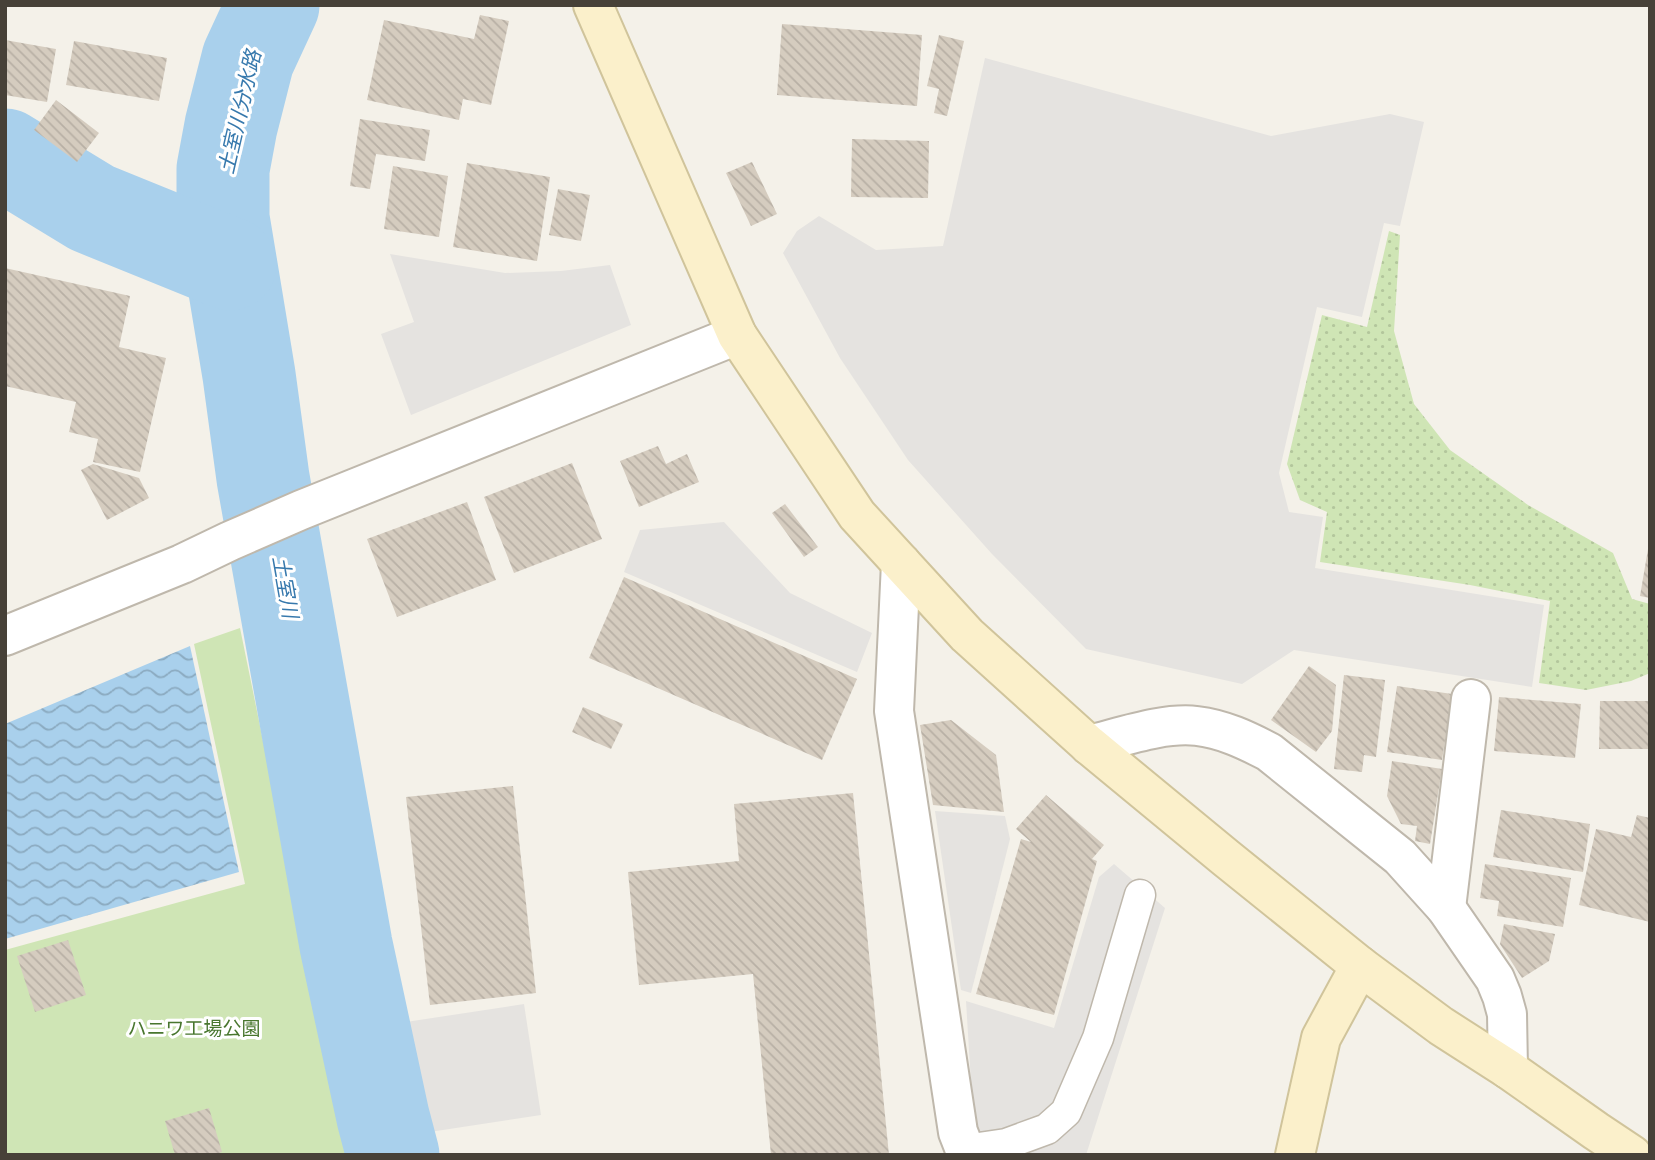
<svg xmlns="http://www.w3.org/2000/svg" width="1655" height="1160" font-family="Barlow,'Noto Sans JP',sans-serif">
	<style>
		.grass { fill: url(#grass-dots) }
		.green { fill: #cfe5b5 }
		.parking { fill: #e5e3e0 }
		.water { fill: url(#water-waves) }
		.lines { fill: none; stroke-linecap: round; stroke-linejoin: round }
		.river { stroke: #a9d0ec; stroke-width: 93 }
		.building { fill: url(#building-back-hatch) }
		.lane-casing { stroke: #bfb8ac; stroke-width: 33 }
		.street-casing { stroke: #bfb8ac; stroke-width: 42 }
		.secondary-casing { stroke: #d0c49b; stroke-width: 42 }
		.lane { stroke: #fff; stroke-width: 30 }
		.street { stroke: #fff; stroke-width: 38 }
		.secondary { stroke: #fbf0cb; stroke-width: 38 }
		.labels { text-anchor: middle; stroke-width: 6; stroke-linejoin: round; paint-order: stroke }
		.park-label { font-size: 19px; fill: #48762e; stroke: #fff }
		.water-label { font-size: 21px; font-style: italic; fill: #3779ad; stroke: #fff }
	</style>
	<defs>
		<pattern id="grass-dots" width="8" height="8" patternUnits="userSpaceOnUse" patternTransform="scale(1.75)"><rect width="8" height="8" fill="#cfe5b5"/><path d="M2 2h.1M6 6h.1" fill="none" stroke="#b3c69c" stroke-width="1.8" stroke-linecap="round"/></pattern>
		<pattern id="water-waves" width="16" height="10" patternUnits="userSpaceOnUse" patternTransform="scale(1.75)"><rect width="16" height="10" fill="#a9d0ec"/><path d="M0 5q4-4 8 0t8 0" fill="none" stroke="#8baac0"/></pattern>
		<pattern id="building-back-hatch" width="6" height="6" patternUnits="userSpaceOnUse" patternTransform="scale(1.75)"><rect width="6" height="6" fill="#d5ccbf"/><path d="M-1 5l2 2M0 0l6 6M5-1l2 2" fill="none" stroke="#b8b0a5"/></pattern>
	</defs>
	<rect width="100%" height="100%" fill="#f4f1e9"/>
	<polygon class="grass" points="1389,231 1400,235 1394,331 1414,404 1450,450 1528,505 1613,553 1632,599 1650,604 1650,673 1631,681 1586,690 1539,683 1550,601 1470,585 1320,562 1327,512 1300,500 1287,464 1322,315 1367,327"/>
	<polygon class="green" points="240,628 347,1152 344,1155 5,1155 5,950 245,884 194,644"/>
	<g class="parking">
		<polygon points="985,58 1271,136 1390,114 1424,122 1400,226 1384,223 1362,317 1317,307 1279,473 1289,512 1323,517 1315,568 1544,605 1532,687 1294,650 1242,684 1086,649 992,554 908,460 840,358 783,253 797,231 819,216 876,250 943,246"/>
		<polygon points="390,254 505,273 561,271 610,265 631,325 411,415 381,334 414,322"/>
		<polygon points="724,522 790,593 872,633 857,672 624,572 640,530"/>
		<polygon points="935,811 1005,816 1010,839 971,993 961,990"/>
		<polygon points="1114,864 1165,908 1086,1155 985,1155 974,1132 966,1001 1054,1028 1099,877"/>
		<polygon points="524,1004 541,1115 410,1135 393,1024"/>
	</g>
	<polygon class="water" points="190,646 239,872 5,939 5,724"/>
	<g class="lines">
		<g class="river">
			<polyline points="273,5 248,59 231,126 223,169 223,218 249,375 263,478 346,945 383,1117 393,1155"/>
			<polyline points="5,155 92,208 230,264"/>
		</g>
	</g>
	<g class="building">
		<polygon points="480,15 509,21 491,105 463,99 459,120 367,100 384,20 474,39"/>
		<polygon points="782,24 922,35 917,106 777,95"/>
		<polygon points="939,35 964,41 947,116 934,113 939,89 927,86"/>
		<polygon points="5,40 56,49 47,102 5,95"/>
		<polygon points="74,41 167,58 159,101 66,85"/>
		<polygon points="56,100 99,133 77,162 34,130"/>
		<polygon points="360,119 430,130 425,161 376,154 370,189 350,186"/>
		<polygon points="852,139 929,141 928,198 851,197"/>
		<polygon points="752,162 777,214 751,226 726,173"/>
		<polygon points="467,163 550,177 537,261 453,247"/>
		<polygon points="393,166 448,176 439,237 384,229"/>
		<polygon points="558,189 590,195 581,241 549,235"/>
		<polygon points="5,268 130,296 119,347 166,358 140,472 93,462 98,439 69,432 76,402 5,386"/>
		<polygon points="658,446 666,464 687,454 699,482 639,507 620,461"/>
		<polygon points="572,463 602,539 514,573 484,497"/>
		<polygon points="93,464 139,478 149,498 107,520 81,470"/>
		<polygon points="467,502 496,580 397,617 367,539"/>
		<polygon points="785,504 818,547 804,557 772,513"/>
		<polygon points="1648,549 1650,549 1650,598 1640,596"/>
		<polygon points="624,577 857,679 822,760 589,658"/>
		<polygon points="1309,666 1336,685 1332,731 1316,752 1271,720"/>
		<polygon points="1344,675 1385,680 1376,757 1364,755 1362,772 1334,769"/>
		<polygon points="1397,686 1452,694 1442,760 1387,752"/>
		<polygon points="1499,697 1581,704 1575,758 1494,751"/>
		<polygon points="1600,701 1649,701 1649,749 1599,749"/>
		<polygon points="583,707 623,724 611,749 572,732"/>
		<polygon points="951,720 996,755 1004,812 933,805 920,725"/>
		<polygon points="1392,761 1442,769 1430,844 1415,841 1417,826 1401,824 1387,796"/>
		<polygon points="513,786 536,993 430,1005 406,797"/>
		<polygon points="853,793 889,1155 771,1155 753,974 639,985 628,872 739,861 734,804"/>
		<polygon points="1046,795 1104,845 1092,859 1097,861 1054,1015 976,994 1021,839 1031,842 1016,829"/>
		<polygon points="1501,810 1590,824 1583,872 1493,857"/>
		<polygon points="1637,815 1650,818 1650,922 1579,905 1596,829 1631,837"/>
		<polygon points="1485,864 1571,878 1563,927 1497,916 1499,901 1480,898"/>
		<polygon points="1504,924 1555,934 1549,961 1522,978 1500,944"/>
		<polygon points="68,940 86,995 35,1012 17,956"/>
		<polygon points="209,1108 222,1152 213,1155 175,1155 165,1121"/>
	</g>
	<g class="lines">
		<g class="lane-casing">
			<polyline id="lane" points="965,1150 1006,1144 1047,1129 1066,1112 1098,1038 1140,895"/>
		</g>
		<g class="street-casing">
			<g id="street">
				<polyline points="901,563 894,711 958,1132 967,1155"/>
				<polyline points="5,636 182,564 230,541 301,510 737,335"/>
				<path d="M 1089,745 C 1122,737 1164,722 1197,726 C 1223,729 1246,740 1269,752 L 1400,857 L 1446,908 L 1495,979 L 1502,996 L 1507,1014 L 1508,1069"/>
				<polyline points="1446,908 1471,699"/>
			</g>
		</g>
		<g class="secondary-casing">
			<g id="secondary">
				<polyline points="593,5 737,335 857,515 967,635 1089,745 1226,858 1360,966 1441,1026 1508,1069 1596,1131 1632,1155"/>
				<polyline points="1295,1155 1321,1038 1360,966"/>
			</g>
		</g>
		<use href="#lane" class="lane"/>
		<use href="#street" class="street"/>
		<use href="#secondary" class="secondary"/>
	</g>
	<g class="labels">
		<g class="park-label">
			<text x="194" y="1035">ハニワ工場公園</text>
		</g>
		<g class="water-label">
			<text transform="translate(240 112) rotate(-77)" y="7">土室川分水路</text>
			<text transform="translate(285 587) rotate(80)" y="7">土室川</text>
		</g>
	</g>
	<rect width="1655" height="1160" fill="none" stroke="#474138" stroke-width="14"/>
</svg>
